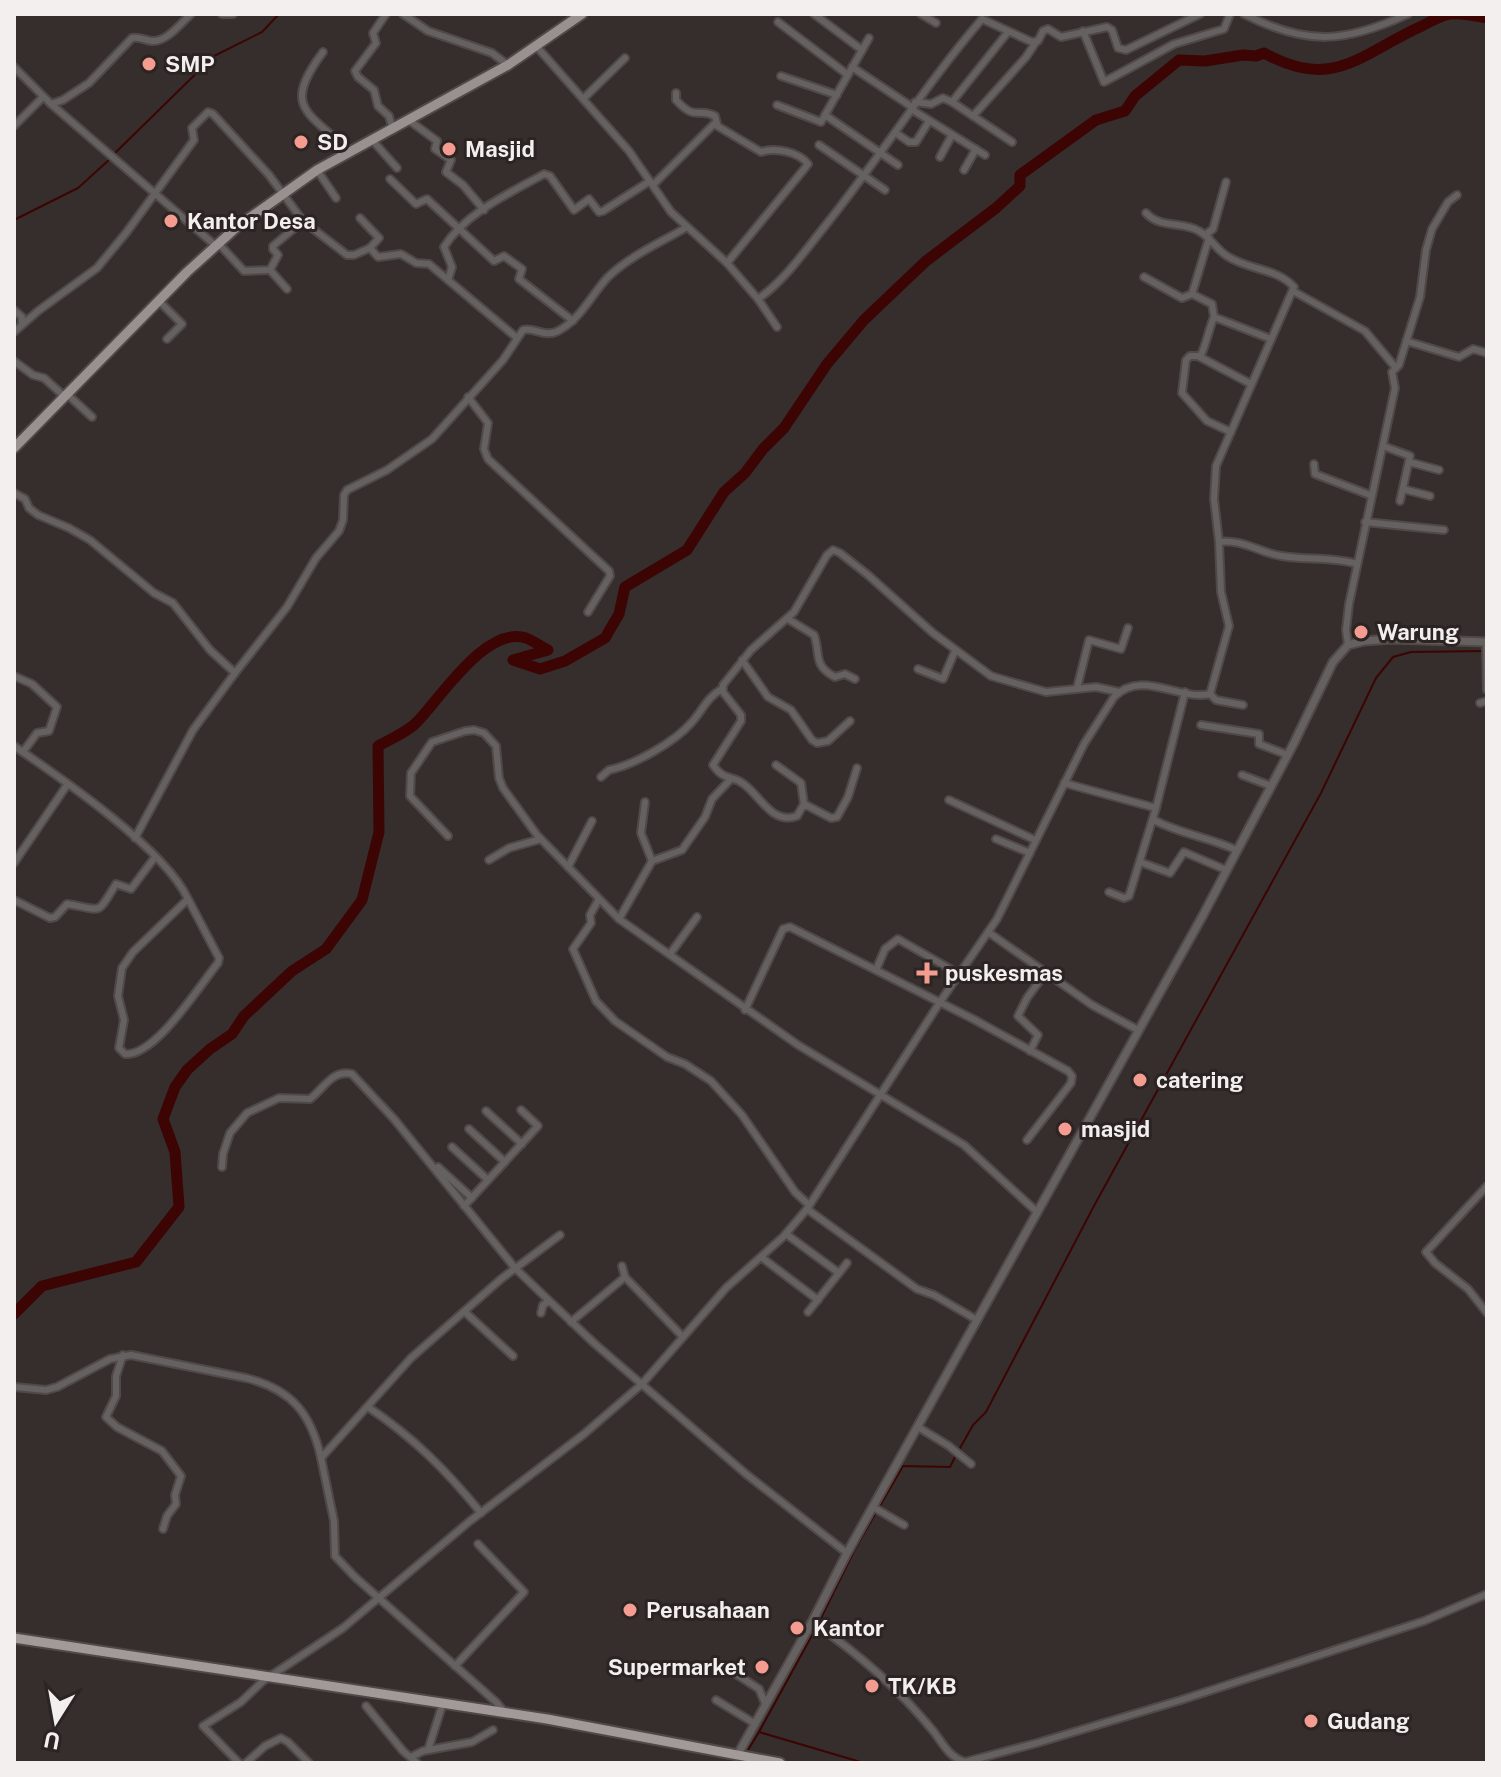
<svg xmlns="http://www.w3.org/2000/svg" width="1501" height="1777" font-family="'Public Sans',sans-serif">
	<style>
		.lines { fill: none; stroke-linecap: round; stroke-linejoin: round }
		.stream { stroke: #3c0504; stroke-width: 2 }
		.river { stroke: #3c0504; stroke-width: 11 }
		.minor-casing { stroke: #504948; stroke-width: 10 }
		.tertiary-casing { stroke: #504948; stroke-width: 11 }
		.primary-casing { stroke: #504948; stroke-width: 13 }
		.trunk-casing { stroke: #504948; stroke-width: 13 }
		.minor { stroke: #646160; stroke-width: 6 }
		.tertiary { stroke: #646160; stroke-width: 7 }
		.primary { stroke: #989190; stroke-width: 9 }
		.trunk { stroke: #a29a99; stroke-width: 9 }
		.poi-dot { fill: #f59c90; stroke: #2b2423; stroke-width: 3 }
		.labels { text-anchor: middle; stroke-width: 6; stroke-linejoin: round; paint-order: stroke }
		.poi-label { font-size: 22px; font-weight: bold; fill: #f3efee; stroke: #2b2423; text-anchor: start }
	</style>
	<rect width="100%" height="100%" fill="#352e2d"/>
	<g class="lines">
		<g class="stream">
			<polyline points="114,154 214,56 262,32 279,14"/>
			<polyline points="14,220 78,188 110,159"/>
			<polyline points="959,1450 973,1425 986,1412 1095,1204 1321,793 1376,678 1393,657 1411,652 1485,651"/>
			<polyline points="819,1622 855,1549 903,1466 950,1467 956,1455"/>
			<polyline points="759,1732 816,1628"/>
			<polyline points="748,1750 759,1732 864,1763"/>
			<polyline points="502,1763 685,1763"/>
		</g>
		<path class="river" d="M 14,1314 L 42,1286 L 136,1262 L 179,1207 L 175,1152 L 163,1119 L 175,1087 L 187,1070 L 210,1049 L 232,1034 L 244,1016 L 292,971 L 326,949 L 362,900 L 379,832 L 378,746 C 390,739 406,733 416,723 C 440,699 486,625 526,638 C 533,641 541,646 548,650 L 513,660 L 540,669 L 565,661 L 605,638 L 619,614 L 625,587 L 687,550 L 724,492 L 745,473 L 763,449 L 784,428 L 827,364 L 864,320 L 926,261 L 996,208 L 1020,186 L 1020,175 L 1096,120 L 1125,111 L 1135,96 L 1179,60 L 1205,61 L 1243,55 L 1256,56 L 1264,53 C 1334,92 1361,53 1422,26 C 1430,22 1441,15 1450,14 C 1462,13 1475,16 1487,18"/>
		<g class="minor-casing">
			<g id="minor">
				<polyline points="222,14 233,14"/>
				<polyline points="386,14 373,33 376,43 355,71 358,77 374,90 378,106 389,116 393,130"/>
				<polyline points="403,14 428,31 492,53 508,65"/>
				<polyline points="814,14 862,50"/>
				<polyline points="921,14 936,23"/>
				<path d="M 1244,14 C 1307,46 1345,43 1408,14"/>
				<polyline points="778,22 848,75"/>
				<polyline points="1083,31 1104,82 1174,44 1224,29 1230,14"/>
				<polyline points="537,47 629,151 671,212 727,263 758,299 777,327"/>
				<path d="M 323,52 C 280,110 310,111 350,153"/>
				<polyline points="14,67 51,104 216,246"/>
				<polyline points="852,67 912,107"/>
				<polyline points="781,76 837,95"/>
				<path d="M 676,93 L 676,100 C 696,122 698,107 715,116 L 717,124"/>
				<polyline points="583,99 625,58"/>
				<polyline points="915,102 931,104 943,98 952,102"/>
				<path d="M 51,104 L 63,100 L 89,83 L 132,38 C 141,37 144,40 152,41 C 167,42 181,23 191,14"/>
				<polyline points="777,105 821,122 869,38"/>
				<polyline points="911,109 985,155"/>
				<polyline points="825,115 898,165"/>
				<polyline points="973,116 952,102 1008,32"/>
				<polyline points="410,121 437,141 435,149 451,160 446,172 463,185 484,210"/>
				<polyline points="14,126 43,97"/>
				<polyline points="896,133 909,142 916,142 929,121"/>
				<polyline points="373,141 397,168"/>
				<polyline points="1012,142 973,116 1026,57 1036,42"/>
				<polyline points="819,145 885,190"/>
				<polyline points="940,157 952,135"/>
				<polyline points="317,170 336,198"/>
				<polyline points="964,170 976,149"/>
				<polyline points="390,179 416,204 427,199 494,261 504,256 522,269 519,279 573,321"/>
				<path d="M 653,185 L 714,124 L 761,152 C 775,147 799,152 808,164 L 805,168 L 727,263"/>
				<path d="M 1146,213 C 1161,229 1182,221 1199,231 C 1210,237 1216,249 1227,256 C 1248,270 1277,268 1294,287 L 1216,466 L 1214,499 L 1219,542 L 1221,592 L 1229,626 L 1210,694"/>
				<polyline points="360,218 379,238 370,248"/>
				<polyline points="1205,235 1213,229 1226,182"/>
				<polyline points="1209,238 1192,294 1212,304 1214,317 1271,339"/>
				<polyline points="219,244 244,271 270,270 278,255 273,249 273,246 303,221"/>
				<polyline points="270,270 287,289"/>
				<polyline points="1144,277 1182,298 1192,294"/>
				<path d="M 448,280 L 452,267 L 444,247 C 465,213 510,193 544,174 L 550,176 L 574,210 L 589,199 L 599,212 L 603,211 L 650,181"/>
				<polyline points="1293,291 1365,331 1396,368"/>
				<path d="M 758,299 C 785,280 804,252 825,226 C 879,159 925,85 982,19 L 1032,42 L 1038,41 L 1043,31 L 1048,29 L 1061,37 L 1107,27 L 1112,30 L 1118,48 L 1126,50 L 1200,14"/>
				<polyline points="160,302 182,324 167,339"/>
				<polyline points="14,310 22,317 22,324"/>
				<polyline points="14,332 38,311 97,268 126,233 194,140 192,128 208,112 213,114 269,175 303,221 347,255 354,255 370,248 378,257 401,254 416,263 429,264 517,338"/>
				<polyline points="1406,341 1459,357 1473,349 1487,353"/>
				<path d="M 1200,357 C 1207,343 1208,331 1214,317"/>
				<polyline points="14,361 33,375 44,378 65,397"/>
				<polyline points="68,395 92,417"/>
				<polyline points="468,397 488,423 484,449 488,459 609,571 610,576 588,612"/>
				<polyline points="1231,432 1207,421 1182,393 1186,360 1190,356 1198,356 1251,384"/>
				<polyline points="1383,446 1410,456 1400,501"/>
				<polyline points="1409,462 1439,470"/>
				<polyline points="1314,464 1315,474 1370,495"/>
				<polyline points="1403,489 1430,496"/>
				<path d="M 14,493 L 25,499 L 29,508 L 38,515 L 69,528 L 90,540 L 154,593 L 173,603 L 210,650 L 235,673 L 287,607 L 316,558 L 339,531 L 343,520 L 344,495 L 347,490 L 387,470 L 432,439 L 503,360 L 523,330 C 535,327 544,338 558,331 C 581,319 591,295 608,277 C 631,255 660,243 687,227"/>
				<polyline points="1365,522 1444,530"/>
				<path d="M 1219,542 C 1236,539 1253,548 1269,553 C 1297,562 1328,555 1357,564"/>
				<path d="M 788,619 L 814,635 C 821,653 812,665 835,677 L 845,674 L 855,679"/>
				<polyline points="1486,642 1487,690"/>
				<polyline points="1348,645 1346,630 1349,604 1395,388 1392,372 1399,365 1420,297 1426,250 1432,229 1448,202 1457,195"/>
				<polyline points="742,660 768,697 791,710 812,740 817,743 828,741 850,721"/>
				<polyline points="918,669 943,679 955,651"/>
				<polyline points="14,676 32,684 57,707 49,731 37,733 23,752"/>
				<polyline points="1077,688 1089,640 1121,649 1128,628"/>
				<polyline points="1480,703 1487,701"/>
				<polyline points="1201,725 1259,734 1259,744 1288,755"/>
				<path d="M 14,746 C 61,778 165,849 188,899 L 133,952 L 122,968 L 118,996 L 124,1020 L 119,1048 L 125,1054 C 156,1056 199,986 218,963 L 219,958 L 188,899"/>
				<polyline points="776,765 801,783 804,804"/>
				<path d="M 857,768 L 848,797 L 837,817 L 831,818 L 804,804 L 797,816 C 770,826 759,791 739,781 C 727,776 722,778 713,765 L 741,721 L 741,715 L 723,692 L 723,685 L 751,650 L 794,612 L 827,555 L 833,550 L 840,553 L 868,575 L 933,633 L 991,676 L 1046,692 L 1096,687 L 1119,692"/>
				<polyline points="1242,775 1271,786"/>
				<path d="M 601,777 L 609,770 C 634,765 675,742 692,722 C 702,711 708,696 722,689"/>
				<polyline points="1064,783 1156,808 1129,896 1124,898 1109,892"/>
				<polyline points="949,800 1035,840"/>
				<polyline points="645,802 641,833 652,861"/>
				<polyline points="1156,808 1185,692"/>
				<path d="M 1154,820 C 1180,834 1209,837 1236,850"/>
				<polyline points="448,836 410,796 411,773 432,742 465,731 474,730 484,733 496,746 499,778 503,788 537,835 619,919 798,1045 964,1145 1036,1211"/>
				<polyline points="135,838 193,730 235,673"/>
				<polyline points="996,839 1030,853"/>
				<polyline points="489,860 509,848 541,839"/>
				<polyline points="1140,862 1170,873 1184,852 1226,870"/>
				<polyline points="14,863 67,785"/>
				<polyline points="568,867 592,821"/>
				<polyline points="599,899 590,915 591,923 573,949 596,1001 615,1021 667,1057 685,1064 711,1081 742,1115 795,1192 809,1205"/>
				<path d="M 14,900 L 50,918 L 55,917 L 67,904 C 104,910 96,916 116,884 L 131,889 L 155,857"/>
				<polyline points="619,919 652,861 682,850 705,817 712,799 729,781"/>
				<polyline points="988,932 1092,1005 1138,1030"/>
				<polyline points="670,954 697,917"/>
				<polyline points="876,970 885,949 898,939 959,974"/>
				<polyline points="745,1010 783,929 790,927 975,1020 1068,1071 1072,1076 1071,1083 1027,1140"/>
				<polyline points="1030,1051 1038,1035 1018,1016 1027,998 1046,972"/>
				<polyline points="486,1111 522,1144"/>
				<polyline points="469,1129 505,1162"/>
				<polyline points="452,1147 488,1180"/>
				<path d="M 222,1167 L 223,1154 L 230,1133 L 247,1113 L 279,1098 L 310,1099 C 324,1088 333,1069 352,1074 L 394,1119 L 515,1268 L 541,1293 L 595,1344 L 746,1474 L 847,1553"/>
				<polyline points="438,1167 472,1198"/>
				<polyline points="1487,1186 1426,1252 1435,1263 1468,1289 1487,1313"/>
				<polyline points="464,1206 538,1126 521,1110"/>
				<polyline points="807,1209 917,1289 934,1295 977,1320"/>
				<polyline points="786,1234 839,1273"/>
				<polyline points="761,1257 818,1300"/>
				<polyline points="625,1277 683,1337"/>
				<polyline points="808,1312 847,1263"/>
				<polyline points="466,1313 513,1356"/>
				<polyline points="541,1313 543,1305 549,1301"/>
				<polyline points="571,1322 625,1277 622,1266"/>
				<polyline points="123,1355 116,1376 116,1396 106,1417 117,1427 162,1451 181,1476 175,1495 176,1504 167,1516 163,1529"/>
				<path d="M 14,1387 L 46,1390 L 57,1387 L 110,1359 L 131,1355 L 246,1378 C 291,1389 311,1413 321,1458 L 411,1358 L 501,1279 L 560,1235"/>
				<path d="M 368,1407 C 414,1438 446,1470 481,1513"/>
				<polyline points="918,1427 949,1446 971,1464"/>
				<polyline points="321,1458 334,1521 335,1556 355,1577 496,1702 505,1713"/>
				<polyline points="873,1507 904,1525"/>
				<path d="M 812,1622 C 858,1653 899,1689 934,1732 C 943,1744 949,1757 965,1762 L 1037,1743 L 1181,1700 L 1424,1621 L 1487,1594"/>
				<polyline points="455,1666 524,1592 478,1544"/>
				<polyline points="727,1668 759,1689 765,1703"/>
				<polyline points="716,1700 754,1723"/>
				<polyline points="366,1706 403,1751 417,1763"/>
				<polyline points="428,1750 443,1703"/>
				<polyline points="411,1757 423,1751 472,1742 493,1730"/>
				<path d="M 239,1763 L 203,1726 L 241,1702 L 263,1681 L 343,1628 L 470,1521 L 584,1434 L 642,1384 L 726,1288 L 783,1237 L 807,1209 L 940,1002 L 997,919 L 1084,744 L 1114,697 C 1142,669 1179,701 1210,694 L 1216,700 L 1243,705"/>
				<polyline points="246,1763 265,1746 281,1738 288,1742 309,1763"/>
			</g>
		</g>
		<g class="tertiary-casing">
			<polyline id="tertiary" points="738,1754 812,1622 847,1553 1202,917 1294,743 1333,662 1348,645 1364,641 1391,639 1487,642"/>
		</g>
		<g class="primary-casing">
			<polyline id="primary" points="14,448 187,272 238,226 317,170 508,65 582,14"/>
		</g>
		<g class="trunk-casing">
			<polyline id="trunk" points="14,1638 547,1719 780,1763"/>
		</g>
		<use href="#minor" class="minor"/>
		<use href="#tertiary" class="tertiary"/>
		<use href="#primary" class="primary"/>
		<use href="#trunk" class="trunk"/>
	</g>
	<g class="poi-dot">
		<circle cx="149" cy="64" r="8"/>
		<circle cx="301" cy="142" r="8"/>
		<circle cx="449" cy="149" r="8"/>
		<circle cx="171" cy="221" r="8"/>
		<circle cx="1361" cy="632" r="8"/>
		<path d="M923 961h8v8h8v8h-8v8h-8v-8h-8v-8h8z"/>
		<circle cx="1140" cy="1080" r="8"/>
		<circle cx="1065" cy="1129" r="8"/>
		<circle cx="630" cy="1610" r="8"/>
		<circle cx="797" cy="1628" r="8"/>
		<circle cx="762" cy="1667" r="8"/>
		<circle cx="872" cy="1686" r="8"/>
		<circle cx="1311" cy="1721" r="8"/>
	</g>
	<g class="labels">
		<g class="poi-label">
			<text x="165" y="72">SMP</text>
			<text x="317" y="150">SD</text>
			<text x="465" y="157">Masjid</text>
			<text x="187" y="229">Kantor Desa</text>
			<text x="1377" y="640">Warung</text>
			<text x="945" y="981">puskesmas</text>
			<text x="1156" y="1088">catering</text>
			<text x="1081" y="1137">masjid</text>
			<text x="646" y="1618">Perusahaan</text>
			<text x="813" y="1636">Kantor</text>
			<text x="746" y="1675" text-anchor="end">Supermarket</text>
			<text x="888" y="1694">TK/KB</text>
			<text x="1327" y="1729">Gudang</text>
		</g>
	</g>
	<rect width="1501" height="1777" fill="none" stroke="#f3efee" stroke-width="32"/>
	<g transform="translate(56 1721) rotate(191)" stroke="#2b2423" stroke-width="6" paint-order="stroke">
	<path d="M0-6L14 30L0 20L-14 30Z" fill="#f3efee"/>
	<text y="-12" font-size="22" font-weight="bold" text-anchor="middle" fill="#f3efee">U</text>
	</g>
</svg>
